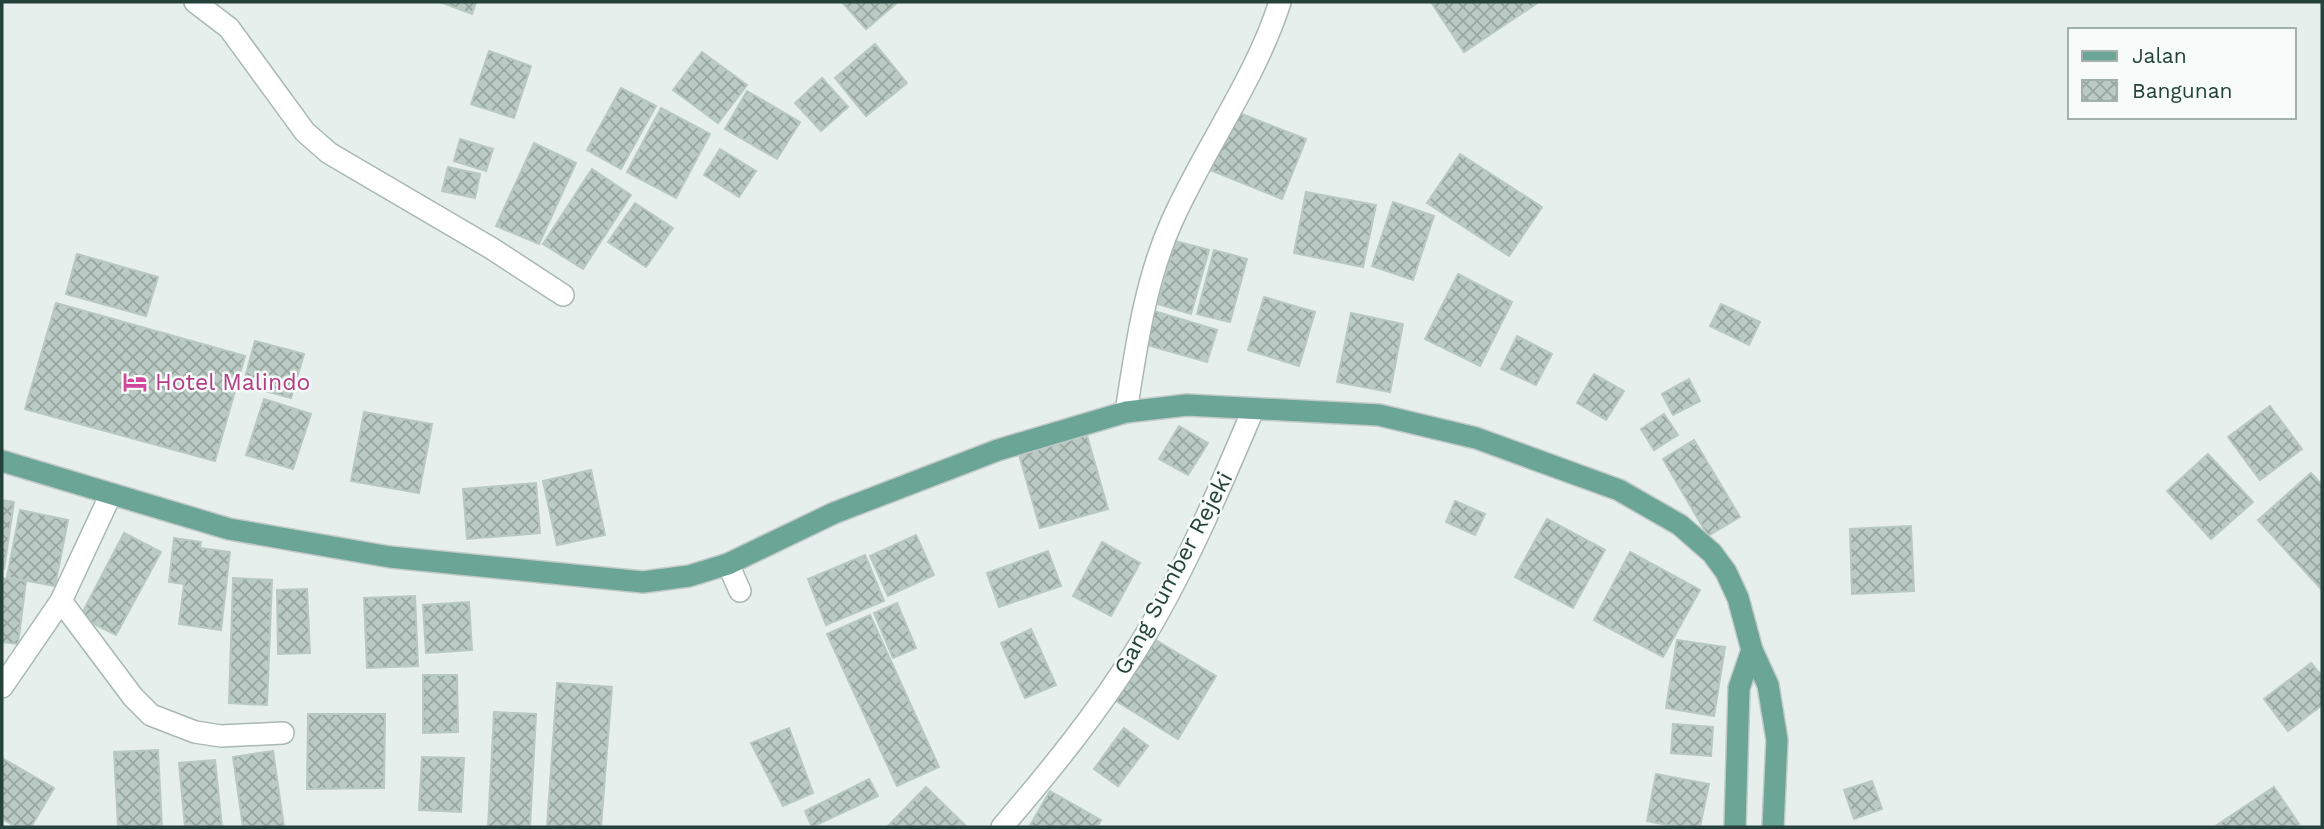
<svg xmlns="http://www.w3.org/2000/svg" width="2324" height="829" font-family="'Work Sans',sans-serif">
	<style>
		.building { fill: url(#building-cross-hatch); stroke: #b8c9c2; stroke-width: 2 }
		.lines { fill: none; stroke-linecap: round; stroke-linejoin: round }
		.minor-casing { stroke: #a8b8b2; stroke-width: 24 }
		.major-casing { stroke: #c2cac8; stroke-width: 24 }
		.minor { stroke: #fff; stroke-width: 21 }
		.major { stroke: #6aa596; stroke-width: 21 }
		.labels { text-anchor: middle; stroke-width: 5; stroke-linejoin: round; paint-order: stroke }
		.hotel-label { font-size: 23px; fill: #b23c85; stroke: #f7fbf9; text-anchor: start }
		.street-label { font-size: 23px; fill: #24423a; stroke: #f7fbf9 }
	</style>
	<defs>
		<pattern id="building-cross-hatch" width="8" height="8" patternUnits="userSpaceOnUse" patternTransform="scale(1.75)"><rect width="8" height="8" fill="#bbcac4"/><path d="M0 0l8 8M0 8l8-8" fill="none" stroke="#98a6a0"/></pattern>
	</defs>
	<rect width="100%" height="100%" fill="#e6efeb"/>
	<g class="building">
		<polygon points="440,2 476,2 472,14"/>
		<polygon points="842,2 898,2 866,29"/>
		<polygon points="1431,2 1539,2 1464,52"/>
		<polygon points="875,44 907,83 866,116 835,78"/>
		<polygon points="489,51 531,66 514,118 471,104"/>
		<polygon points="702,52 747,85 718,123 673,90"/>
		<polygon points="822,78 848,107 821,131 795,103"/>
		<polygon points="621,88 656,106 621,169 587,150"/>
		<polygon points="747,91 800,122 777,159 725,129"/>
		<polygon points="661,108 710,134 676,198 627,172"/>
		<polygon points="1234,111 1306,139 1282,199 1210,170"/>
		<polygon points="460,139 493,149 486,171 454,161"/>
		<polygon points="534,143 576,163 539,244 496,226"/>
		<polygon points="720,149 756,171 739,197 704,175"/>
		<polygon points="1460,154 1542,207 1509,256 1427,203"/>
		<polygon points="448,167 480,174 475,198 442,191"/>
		<polygon points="592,169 631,195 583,269 543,244"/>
		<polygon points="1306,192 1376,205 1363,267 1294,253"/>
		<polygon points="1393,202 1434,216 1413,280 1372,266"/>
		<polygon points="635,203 673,228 646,267 608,242"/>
		<polygon points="1175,241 1209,250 1191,314 1158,304"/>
		<polygon points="1214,250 1247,259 1230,322 1197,314"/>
		<polygon points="77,254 158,277 146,316 66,294"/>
		<polygon points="1458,274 1512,302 1480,366 1425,339"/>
		<polygon points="1264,297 1315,312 1299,366 1248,350"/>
		<polygon points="56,303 245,356 215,461 25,409"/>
		<polygon points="1721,304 1760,322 1749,345 1710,326"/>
		<polygon points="1154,311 1217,330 1207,362 1144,344"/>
		<polygon points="1351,313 1403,324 1390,392 1337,382"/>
		<polygon points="1517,336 1552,354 1536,385 1501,369"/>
		<polygon points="255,341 304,354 291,398 243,385"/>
		<polygon points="1594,374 1624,391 1606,420 1577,403"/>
		<polygon points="1689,379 1700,401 1673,415 1662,394"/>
		<polygon points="264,399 311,414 293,469 246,455"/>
		<polygon points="2270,406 2302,449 2260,480 2228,437"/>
		<polygon points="364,412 432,424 419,493 351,481"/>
		<polygon points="1664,414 1678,435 1654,450 1641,429"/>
		<polygon points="1179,426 1208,443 1188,475 1159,459"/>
		<polygon points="1086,432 1108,509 1040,528 1018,451"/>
		<polygon points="1694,440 1740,517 1708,536 1663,459"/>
		<polygon points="2208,454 2253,502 2211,539 2167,491"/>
		<polygon points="591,470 605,535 557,545 543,481"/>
		<polygon points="2311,473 2322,485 2321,589 2258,520"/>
		<polygon points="536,483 540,533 467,539 463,489"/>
		<polygon points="2,500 14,502 4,569 2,569"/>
		<polygon points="1455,501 1485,514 1475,535 1446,522"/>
		<polygon points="20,510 68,520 55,586 7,577"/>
		<polygon points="1547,519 1605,550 1573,608 1515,577"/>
		<polygon points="1911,526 1914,591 1852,594 1850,529"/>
		<polygon points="124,533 161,552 116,635 80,617"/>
		<polygon points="916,535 934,575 888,596 870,556"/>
		<polygon points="174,538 201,542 200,548 230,552 221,630 179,624 184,584 169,582"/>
		<polygon points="1102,542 1140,563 1111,616 1073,596"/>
		<polygon points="1048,551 1061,586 999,607 987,573"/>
		<polygon points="1630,552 1700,590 1663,657 1594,620"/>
		<polygon points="865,555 884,601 826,625 808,579"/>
		<polygon points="2,578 26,581 18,644 2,642"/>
		<polygon points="233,578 272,580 267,705 229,703"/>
		<polygon points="307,589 310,653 278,654 277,590"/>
		<polygon points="415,596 418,666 367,668 364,598"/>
		<polygon points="469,602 472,650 426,653 423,605"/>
		<polygon points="897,603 916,648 893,658 874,613"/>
		<polygon points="870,615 939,767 897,786 827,634"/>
		<polygon points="1031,629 1056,685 1025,698 1001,643"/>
		<polygon points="1154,639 1216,676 1178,739 1116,701"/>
		<polygon points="1677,640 1725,647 1714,716 1666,708"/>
		<polygon points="2311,663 2322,676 2322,705 2288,731 2264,699"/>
		<polygon points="423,675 457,675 458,732 423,733"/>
		<polygon points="557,683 612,687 601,827 547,827"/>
		<polygon points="494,712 536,714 530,827 488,827"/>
		<polygon points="308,714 385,714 384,788 307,789"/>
		<polygon points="1673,724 1713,727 1711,756 1671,753"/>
		<polygon points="789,728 813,793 783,806 751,743"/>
		<polygon points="1124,728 1148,746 1118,786 1094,769"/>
		<polygon points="158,750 162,827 118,827 114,752"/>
		<polygon points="273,751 284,827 243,827 233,757"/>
		<polygon points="422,757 464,758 461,812 419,810"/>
		<polygon points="2,758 54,788 31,827 17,827 2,819"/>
		<polygon points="215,760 222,827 185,827 179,763"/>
		<polygon points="1656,774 1709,784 1700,827 1676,827 1647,821"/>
		<polygon points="869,779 878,796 812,827 805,811"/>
		<polygon points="1872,781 1882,809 1854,819 1844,790"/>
		<polygon points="926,787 967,827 887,827"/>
		<polygon points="2274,787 2299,824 2294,827 2214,827"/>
		<polygon points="1050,791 1101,820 1097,827 1029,827"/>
	</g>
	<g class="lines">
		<g class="minor-casing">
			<g id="minor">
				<polyline points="195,2 229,28 305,132 329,153 491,248 563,295"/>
				<path d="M 1126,412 C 1136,348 1145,281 1172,221 C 1205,147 1255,80 1280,2"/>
				<polyline points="728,564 740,591"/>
				<polyline points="61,601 133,697 151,715 195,732 221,736 283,733"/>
				<polyline points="2,687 61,601 110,496"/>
				<path d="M 1002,827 C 1050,771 1098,712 1137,649 C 1182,577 1220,488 1253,410"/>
			</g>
		</g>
		<g class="major-casing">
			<g id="major">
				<polyline points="2,461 229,529 390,557 643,582 689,576 728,564 834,513 998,450 1126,412 1187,405 1379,415 1476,438 1619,490 1680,525 1712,553 1726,572 1738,598 1752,650 1768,685 1777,740 1773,827"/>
				<polyline points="1735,827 1739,688 1752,650"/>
			</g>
		</g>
		<use href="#minor" class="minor"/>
		<use href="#major" class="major"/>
	</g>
	<defs>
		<g id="hotel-bare" transform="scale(1.89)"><path d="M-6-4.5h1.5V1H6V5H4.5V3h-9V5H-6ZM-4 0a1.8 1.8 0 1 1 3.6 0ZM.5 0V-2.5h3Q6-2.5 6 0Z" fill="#d1479c" stroke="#f7fbf9" stroke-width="2.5" paint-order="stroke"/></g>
	</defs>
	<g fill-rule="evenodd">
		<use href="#hotel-bare" x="135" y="382"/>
	</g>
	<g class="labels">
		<g class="hotel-label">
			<text x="155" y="390">Hotel Malindo</text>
		</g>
		<g class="street-label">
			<text transform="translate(1173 573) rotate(-62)" y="8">Gang Sumber Rejeki</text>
		</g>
	</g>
	<rect width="2324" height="829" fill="none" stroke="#24423a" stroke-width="7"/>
	<rect x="2068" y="28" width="228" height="91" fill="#f7fbf9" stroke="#a3b1ad" stroke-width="2"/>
	<rect x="2082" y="51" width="35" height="10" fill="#6aa596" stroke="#a3b1ad" stroke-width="2"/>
	<text x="2132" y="63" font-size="21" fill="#24423a">Jalan</text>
	<rect x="2082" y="80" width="35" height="21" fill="url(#building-cross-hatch)" stroke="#a3b1ad" stroke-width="2"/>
	<text x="2132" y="98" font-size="21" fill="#24423a">Bangunan</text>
</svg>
